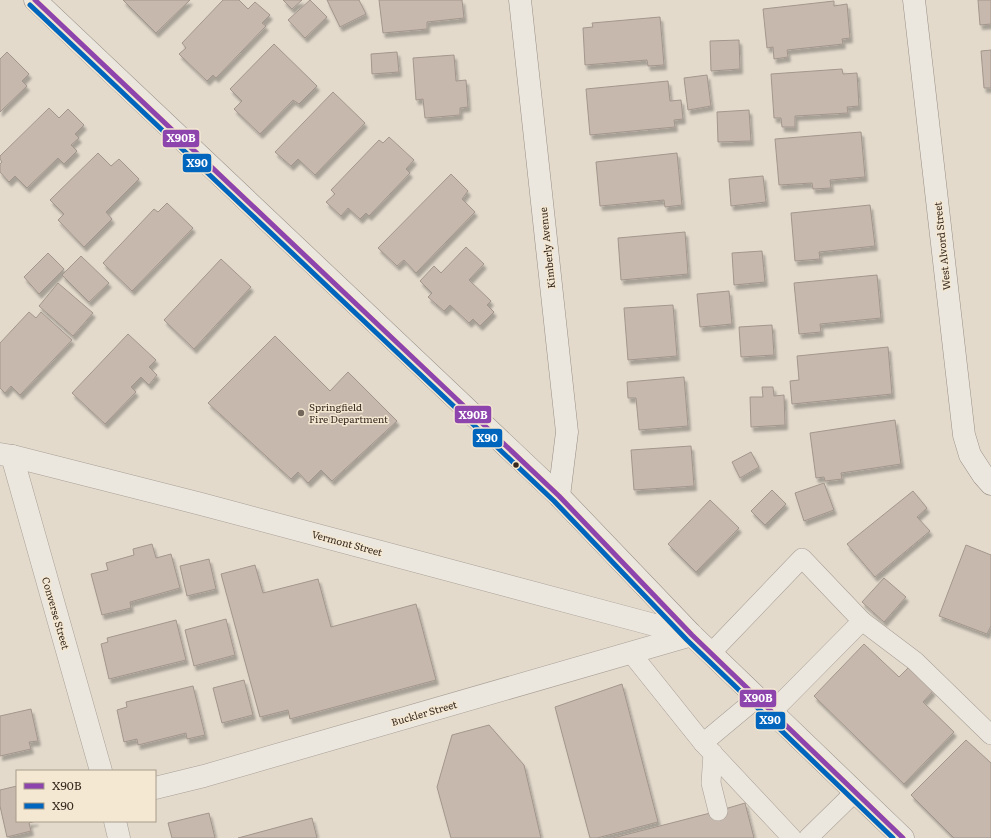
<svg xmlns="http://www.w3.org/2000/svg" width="991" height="838" font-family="Literata,serif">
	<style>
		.building { fill: #c6b8ad; stroke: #a3968c; filter: url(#shadow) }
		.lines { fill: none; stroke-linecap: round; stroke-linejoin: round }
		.lane-casing { stroke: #a8a096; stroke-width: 20 }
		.street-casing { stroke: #a8a096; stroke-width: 23 }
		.secondary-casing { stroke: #988f85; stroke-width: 23 }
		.lane { stroke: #ebe6de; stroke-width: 19 }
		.street { stroke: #ebe6de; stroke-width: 22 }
		.secondary { stroke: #ebe6de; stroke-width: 22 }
		.bus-1-casing { stroke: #f4e8d2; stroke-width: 8 }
		.bus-2-casing { stroke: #f4e8d2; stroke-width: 8 }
		.bus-1 { stroke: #8e44ad; stroke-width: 5 }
		.bus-2 { stroke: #0065bd; stroke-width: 5 }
		.poi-dot { fill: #73665b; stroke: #f4e8d2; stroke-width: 1.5 }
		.bus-dot { fill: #36281e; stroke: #f4e8d2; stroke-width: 1.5 }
		.labels { text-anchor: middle; stroke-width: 3; stroke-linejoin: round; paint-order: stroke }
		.street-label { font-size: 10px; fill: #36281e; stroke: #f4e8d2 }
		.poi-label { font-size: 10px; fill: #36281e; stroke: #f4e8d2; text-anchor: start }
		.line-badge { stroke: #f4e8d2; stroke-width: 1.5 }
		.badge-label { font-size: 11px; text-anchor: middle; font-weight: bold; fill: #fff }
	</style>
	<defs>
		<filter id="shadow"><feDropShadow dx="2.5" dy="4.5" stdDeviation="1" flood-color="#0004"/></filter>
	</defs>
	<rect width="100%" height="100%" fill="#e3dacc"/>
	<g class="building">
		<polygon points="123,0 190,0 156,33"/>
		<polygon points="223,0 239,0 248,9 255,2 270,15 262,23 266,26 216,78 213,75 207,81 179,54 186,48 182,43"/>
		<polygon points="283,0 302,0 292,9"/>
		<polygon points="310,0 327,17 305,38 288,20"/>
		<polygon points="327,0 359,0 366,14 340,27"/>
		<polygon points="379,0 462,0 464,18 427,22 427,29 383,33"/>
		<polygon points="978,0 991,0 991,24 980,25"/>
		<polygon points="834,1 834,6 847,4 850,38 842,39 843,44 787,50 788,57 774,59 773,47 767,48 763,9"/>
		<polygon points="660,17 664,65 648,66 647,60 585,65 583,28 593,27 592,23"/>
		<polygon points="739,40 740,69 711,71 710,41"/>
		<polygon points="274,44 317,86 299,104 293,100 260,134 234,109 242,101 230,89"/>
		<polygon points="991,50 991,88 984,88 981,51"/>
		<polygon points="7,52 29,74 22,81 27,86 0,112 0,59"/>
		<polygon points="397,52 399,72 372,74 371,54"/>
		<polygon points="454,55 456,81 466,80 468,107 460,108 460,115 425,118 423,99 416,100 413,58"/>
		<polygon points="842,69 843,74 857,73 859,106 847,107 848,113 795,116 795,127 782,127 781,118 774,118 771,74"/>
		<polygon points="707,75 711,106 688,110 684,78"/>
		<polygon points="668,81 670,101 681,100 683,119 674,120 675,127 590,135 586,89"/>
		<polygon points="333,92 365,123 315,175 298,159 291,166 275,152"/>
		<polygon points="49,108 59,118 68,109 84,125 75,134 79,138 71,145 77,151 64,164 58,158 27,188 15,176 9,182 0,172 0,164 2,162 0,159 0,156"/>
		<polygon points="749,110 751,141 718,142 717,112"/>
		<polygon points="861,132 865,177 830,180 831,188 813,189 812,183 779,185 775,139"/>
		<polygon points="389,137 414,160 406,169 410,173 369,216 366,213 360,219 348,208 341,216 326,202 335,194 331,190 379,140 383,143"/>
		<polygon points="98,153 111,166 119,159 139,179 106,212 112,219 84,247 58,220 64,214 50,200"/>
		<polygon points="677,153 682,205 665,207 664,200 600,206 596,162"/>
		<polygon points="451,174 468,191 462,199 475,212 416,273 404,260 397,266 378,248"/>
		<polygon points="763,176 766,202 731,206 729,179"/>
		<polygon points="167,203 193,228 132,291 103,263 154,209 158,212"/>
		<polygon points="870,205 875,246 819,252 820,259 795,261 791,213"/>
		<polygon points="685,232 688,274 621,280 618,238"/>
		<polygon points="466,247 484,264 469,280 491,301 487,305 494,312 480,326 473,319 469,323 450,305 444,311 428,297 432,293 420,281 434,266 441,273"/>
		<polygon points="762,251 765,282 734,285 732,253"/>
		<polygon points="48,253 64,269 39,294 24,277"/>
		<polygon points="81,256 109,283 89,302 62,275"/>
		<polygon points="221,259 251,287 194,349 164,320"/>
		<polygon points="877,275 881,318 820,324 821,332 799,334 794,283"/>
		<polygon points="58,283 93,313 73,336 39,306"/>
		<polygon points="729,291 732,324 700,327 697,294"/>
		<polygon points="673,305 677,356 628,360 624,308"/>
		<polygon points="29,312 36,318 41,312 72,340 20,395 11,386 5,393 0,388 0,343"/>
		<polygon points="772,325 774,355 741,357 739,327"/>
		<polygon points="128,334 156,360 149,367 157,375 149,385 141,377 131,387 136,392 105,424 72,393"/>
		<polygon points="275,336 330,391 348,372 397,421 332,481 321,470 308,483 298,472 291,479 208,403"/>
		<polygon points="888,347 892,394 792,404 790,381 799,380 797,356"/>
		<polygon points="684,377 688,426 639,430 636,398 628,398 627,382"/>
		<polygon points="762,387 773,387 774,396 784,395 785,425 751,427 750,397 763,397"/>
		<polygon points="895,420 901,464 841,473 842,479 825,481 824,477 816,478 810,433"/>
		<polygon points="691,446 694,486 634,490 631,450"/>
		<polygon points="751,452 759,467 740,478 732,462"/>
		<polygon points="824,483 834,510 804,521 795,493"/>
		<polygon points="772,490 786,504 765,525 751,511"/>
		<polygon points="913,491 927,508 917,517 930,531 875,577 847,544"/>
		<polygon points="710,500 739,528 696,572 668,544"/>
		<polygon points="152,544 156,558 171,554 180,588 130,602 131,608 102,615 91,574 108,570 106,563 134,555 133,549"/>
		<polygon points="966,545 991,555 991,626 987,634 939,616"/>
		<polygon points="209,559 216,589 187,596 180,566"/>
		<polygon points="255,565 263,593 318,579 331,627 416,604 436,680 290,719 288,710 260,717 221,574"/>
		<polygon points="884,578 906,597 884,622 862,602"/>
		<polygon points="226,619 235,655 194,666 185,630"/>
		<polygon points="176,620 186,660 109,679 101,644 108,642 107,638"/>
		<polygon points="864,644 899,677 909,667 933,691 923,702 954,732 904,784 814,696"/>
		<polygon points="244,680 253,715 222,723 213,688"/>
		<polygon points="622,684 658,822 597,838 590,838 555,707"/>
		<polygon points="193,686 205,735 187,739 186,733 138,745 137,739 124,742 117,710 127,707 126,702"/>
		<polygon points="31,709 38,741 29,742 31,749 0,756 0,716"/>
		<polygon points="489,725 524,765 541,838 451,838 437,787 452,735"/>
		<polygon points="966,740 991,763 991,838 954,838 911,795"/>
		<polygon points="17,786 17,821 36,821 29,823 31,831 7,837 0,806 0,790"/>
		<polygon points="745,803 754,838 613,838 718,811"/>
		<polygon points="209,813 215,838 172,838 168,823"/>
		<polygon points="312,818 317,838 238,838"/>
	</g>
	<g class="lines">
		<g class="lane-casing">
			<g id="lane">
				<polyline points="862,621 915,661 991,735"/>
				<polyline points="631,653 703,743"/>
				<polyline points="711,653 802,558 862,621 772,712"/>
				<polyline points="757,698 703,743 792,838"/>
				<polyline points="713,753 711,783 718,811"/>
				<polyline points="808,838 855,792"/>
			</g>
		</g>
		<g class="street-casing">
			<g id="street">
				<polyline points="0,454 12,456 201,504 692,635"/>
				<polyline points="12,456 101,771"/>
				<polyline points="155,788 204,776 692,635"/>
				<polyline points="115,821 119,838"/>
			</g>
		</g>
		<g class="secondary-casing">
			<g id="secondary">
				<polyline points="35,0 559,496 692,635 903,838"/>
				<polyline points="520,0 567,432 559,496"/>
				<polyline points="914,0 964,435 970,455 983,475 991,484"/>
			</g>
		</g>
		<use href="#lane" class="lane"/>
		<use href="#street" class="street"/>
		<use href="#secondary" class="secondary"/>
		<g class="bus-1-casing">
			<polyline id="bus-1" points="35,0 559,496 692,635 903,838"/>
		</g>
		<g class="bus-2-casing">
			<polyline id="bus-2" points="30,5 554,501 687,640 893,838"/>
		</g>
		<use href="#bus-1" class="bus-1"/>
		<use href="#bus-2" class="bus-2"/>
	</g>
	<circle class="poi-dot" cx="301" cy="413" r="4"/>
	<circle class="bus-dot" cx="516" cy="465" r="3.5"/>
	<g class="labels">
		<g class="street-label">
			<text transform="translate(942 246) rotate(-96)" y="4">West Alvord Street</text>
			<text transform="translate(547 248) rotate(-96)" y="4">Kimberly Avenue</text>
			<text transform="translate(347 543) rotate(15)" y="4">Vermont Street</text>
			<text transform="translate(56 613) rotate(74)" y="4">Converse Street</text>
			<text transform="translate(424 713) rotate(-16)" y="4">Buckler Street</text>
		</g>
		<g class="poi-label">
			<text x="309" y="411">Springfield<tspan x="309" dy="12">Fire Department</tspan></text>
		</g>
	</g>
	<g class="line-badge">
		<rect x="162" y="129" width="38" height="19" rx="4" fill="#8e44ad"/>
		<rect x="182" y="153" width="30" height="20" rx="4" fill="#0065bd"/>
		<rect x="454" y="405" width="38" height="19" rx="4" fill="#8e44ad"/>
		<rect x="472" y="428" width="31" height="20" rx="4" fill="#0065bd"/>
		<rect x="739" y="689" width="38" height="19" rx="4" fill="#8e44ad"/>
		<rect x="755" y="711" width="31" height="19" rx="4" fill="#0065bd"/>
	</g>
	<g class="badge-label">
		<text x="181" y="142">X90B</text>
		<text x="197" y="167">X90</text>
		<text x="473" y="419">X90B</text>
		<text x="487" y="442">X90</text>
		<text x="758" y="702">X90B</text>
		<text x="770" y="724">X90</text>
	</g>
	<rect x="16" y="770" width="140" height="52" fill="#f4e8d2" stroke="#a89b8a"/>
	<rect x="24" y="783" width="20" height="6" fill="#8e44ad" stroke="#a89b8a"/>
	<text x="52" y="790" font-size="12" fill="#36281e">X90B</text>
	<rect x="24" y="803" width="20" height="6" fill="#0065bd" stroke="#a89b8a"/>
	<text x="52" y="810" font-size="12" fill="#36281e">X90</text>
</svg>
